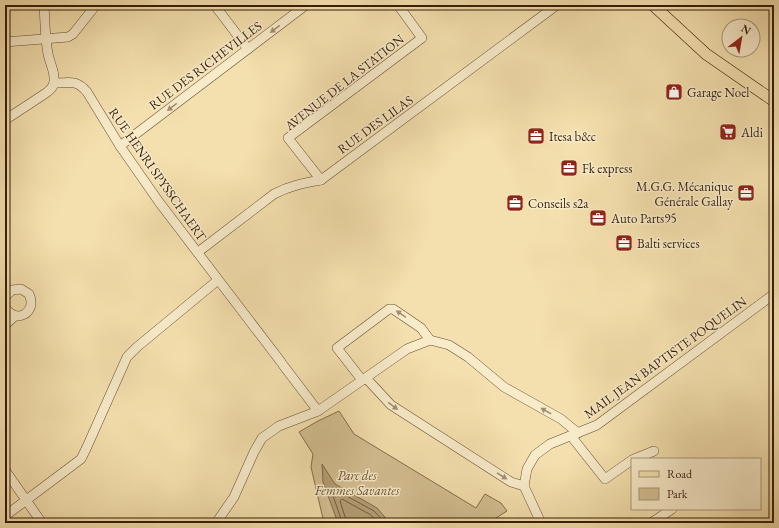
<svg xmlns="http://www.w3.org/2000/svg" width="779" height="528" font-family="'EB Garamond',serif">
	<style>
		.green { fill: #d4bf92; stroke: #846e4c }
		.water { fill: #b39d75; stroke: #816949 }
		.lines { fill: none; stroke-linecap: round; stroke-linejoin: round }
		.shore { stroke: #745c3e; stroke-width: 1 }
		.minor-casing { stroke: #654d31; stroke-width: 10 }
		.major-casing { stroke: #351c07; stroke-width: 12 }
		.minor { stroke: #f8ebca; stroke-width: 9 }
		.major { stroke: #f4e0ae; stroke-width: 11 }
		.oneway { fill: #a08e72 }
		.labels { text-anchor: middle; stroke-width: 3; stroke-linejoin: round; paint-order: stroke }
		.street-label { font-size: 13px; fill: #351c07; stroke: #f8ebca }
		.poi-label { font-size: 13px; fill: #351c07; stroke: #f8ebca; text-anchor: start }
		.park-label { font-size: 13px; font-style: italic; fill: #654d31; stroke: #f8ebca }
	</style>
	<rect width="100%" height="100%" fill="#f4e0ae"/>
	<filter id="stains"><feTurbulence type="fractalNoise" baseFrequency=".005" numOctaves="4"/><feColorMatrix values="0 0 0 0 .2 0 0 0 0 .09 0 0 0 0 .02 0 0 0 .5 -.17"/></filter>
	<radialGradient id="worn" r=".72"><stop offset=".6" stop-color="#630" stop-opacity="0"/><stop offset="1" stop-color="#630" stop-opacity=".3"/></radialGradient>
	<polygon class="green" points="339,411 354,434 476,508 485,494 501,503 507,511 493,520 495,523 324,523 311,467 313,454 299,432 318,421"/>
	<polygon class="water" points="322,464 335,484 377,508 390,523 338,523 323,482"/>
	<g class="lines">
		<g class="shore">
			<polyline points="342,523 340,516 331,490 332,488 374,511 385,523"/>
			<polyline points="347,523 340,501 342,499 371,515 378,523"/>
		</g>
		<g class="minor-casing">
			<g id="minor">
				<polyline points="218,5 216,7 248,49"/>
				<polyline points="5,42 68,37 73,34 96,5"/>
				<path d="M 54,83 C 70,83 76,79 87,92 L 120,146 L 159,202 L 281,362"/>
				<path d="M 5,120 L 46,93 C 50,90 54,87 54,81 C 55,71 50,64 48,54 C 45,38 45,21 44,5"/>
				<polyline points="120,146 306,5"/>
				<polyline points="321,180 288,138 422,38 398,5"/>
				<path d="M 202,249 L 274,194 C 289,186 304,183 321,180 L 557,5"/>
				<path d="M 5,297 L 12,290 L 21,289 L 29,294 C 38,313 15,325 5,307"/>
				<polyline points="5,325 15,316"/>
				<polyline points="430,340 449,345 468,357 504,387 561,419 578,433"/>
				<polyline points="283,365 318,411"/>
				<polyline points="366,378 391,405 511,482 524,486"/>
				<polyline points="362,380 337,348 389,309 393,309 421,328 430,340"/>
				<polyline points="571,436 605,479 632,460"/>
				<polyline points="634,459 654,451"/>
				<polyline points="5,470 42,523"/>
				<polyline points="524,486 527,469 535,455 550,444 597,425 774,294"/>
				<polyline points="524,486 541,523"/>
				<polyline points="5,516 81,459 86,449 127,357 137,347 218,280"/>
				<polyline points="216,523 234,497 254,452 262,438 279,426 318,411 407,349 430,340"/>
				<polyline points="651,523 672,509"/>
			</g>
		</g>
		<g class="major-casing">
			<polyline id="major" points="653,5 706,54 774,101"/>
		</g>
		<use href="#minor" class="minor"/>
		<use href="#major" class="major"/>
	</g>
	<defs><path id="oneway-solid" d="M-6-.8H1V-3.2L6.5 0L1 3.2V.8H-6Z"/></defs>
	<g class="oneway">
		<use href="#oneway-solid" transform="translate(275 29) rotate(143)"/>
		<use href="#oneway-solid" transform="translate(172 107) rotate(143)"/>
		<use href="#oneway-solid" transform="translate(401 314) rotate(-146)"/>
		<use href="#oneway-solid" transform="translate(393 406) rotate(37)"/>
		<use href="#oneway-solid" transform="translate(546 411) rotate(-151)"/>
		<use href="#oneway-solid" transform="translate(502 476) rotate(32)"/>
	</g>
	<defs>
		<g id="shop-square" transform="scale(0.9)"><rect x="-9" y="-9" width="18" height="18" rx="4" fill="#8f2418" stroke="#f8ebca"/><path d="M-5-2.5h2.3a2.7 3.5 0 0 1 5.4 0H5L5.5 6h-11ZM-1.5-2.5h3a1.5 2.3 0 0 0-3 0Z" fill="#fff"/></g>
		<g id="supermarket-square" transform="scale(0.9)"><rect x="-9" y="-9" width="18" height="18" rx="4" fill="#8f2418" stroke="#f8ebca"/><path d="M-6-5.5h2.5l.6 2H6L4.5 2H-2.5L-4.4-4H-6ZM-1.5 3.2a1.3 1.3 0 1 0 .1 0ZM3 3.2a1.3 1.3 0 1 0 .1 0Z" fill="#fff"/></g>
		<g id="office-square" transform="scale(0.9)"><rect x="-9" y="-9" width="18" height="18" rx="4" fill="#8f2418" stroke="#f8ebca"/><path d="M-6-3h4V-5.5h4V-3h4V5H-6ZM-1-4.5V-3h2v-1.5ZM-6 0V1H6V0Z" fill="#fff"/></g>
	</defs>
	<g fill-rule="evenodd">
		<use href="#shop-square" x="674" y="92"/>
		<use href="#supermarket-square" x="728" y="132"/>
		<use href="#office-square" x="536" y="136"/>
		<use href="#office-square" x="569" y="168"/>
		<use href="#office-square" x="746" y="193"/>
		<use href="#office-square" x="515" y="203"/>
		<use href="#office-square" x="598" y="218"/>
		<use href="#office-square" x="624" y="243"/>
	</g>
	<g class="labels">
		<g class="street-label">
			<text transform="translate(205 65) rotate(-37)" y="5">RUE DES RICHEVILLES</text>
			<text transform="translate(344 82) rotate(-38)" y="5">AVENUE DE LA STATION</text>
			<text transform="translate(375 124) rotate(-36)" y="5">RUE DES LILAS</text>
			<text transform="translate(158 174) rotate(55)" y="5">RUE HENRI SPYSSCHAERT</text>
			<text transform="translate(665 357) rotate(-36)" y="5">MAIL JEAN BAPTISTE POQUELIN</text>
		</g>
		<g class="poi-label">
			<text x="687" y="97">Garage Noel</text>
			<text x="741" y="137">Aldi</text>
			<text x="549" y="141">Itesa b&amp;c</text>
			<text x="582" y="173">Fk express</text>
			<text x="733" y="191" text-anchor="end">M.G.G. Mécanique<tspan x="733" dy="15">Générale Gallay</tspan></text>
			<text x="528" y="208">Conseils s2a</text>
			<text x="611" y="223">Auto Parts95</text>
			<text x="637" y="248">Balti services</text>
		</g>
		<g class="park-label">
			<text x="357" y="480">Parc des<tspan x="357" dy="15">Femmes Savantes</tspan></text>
		</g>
	</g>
	<rect width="779" height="528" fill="none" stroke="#f4e0ae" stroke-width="20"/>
	<rect x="6" y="6" width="767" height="516" fill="none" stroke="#351c07" stroke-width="2"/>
	<rect x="10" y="10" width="759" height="508" fill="none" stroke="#351c07"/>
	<rect x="631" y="458" width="130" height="52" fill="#f8ebca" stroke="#aa987c"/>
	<rect x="639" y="471" width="20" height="6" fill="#f4e0ae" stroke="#aa987c"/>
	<text x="667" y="478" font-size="12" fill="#351c07">Road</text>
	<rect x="639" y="488" width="20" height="12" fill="#d4bf92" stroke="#aa987c"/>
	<text x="667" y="498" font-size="12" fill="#351c07">Park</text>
	<g transform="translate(741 38) rotate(31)"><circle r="19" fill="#f8ebca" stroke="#aa987c"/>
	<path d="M0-3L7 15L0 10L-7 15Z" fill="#8f2418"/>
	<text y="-6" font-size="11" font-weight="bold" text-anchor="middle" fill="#351c07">N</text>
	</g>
	<rect width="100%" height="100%" filter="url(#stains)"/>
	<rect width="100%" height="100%" fill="url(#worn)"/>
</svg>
